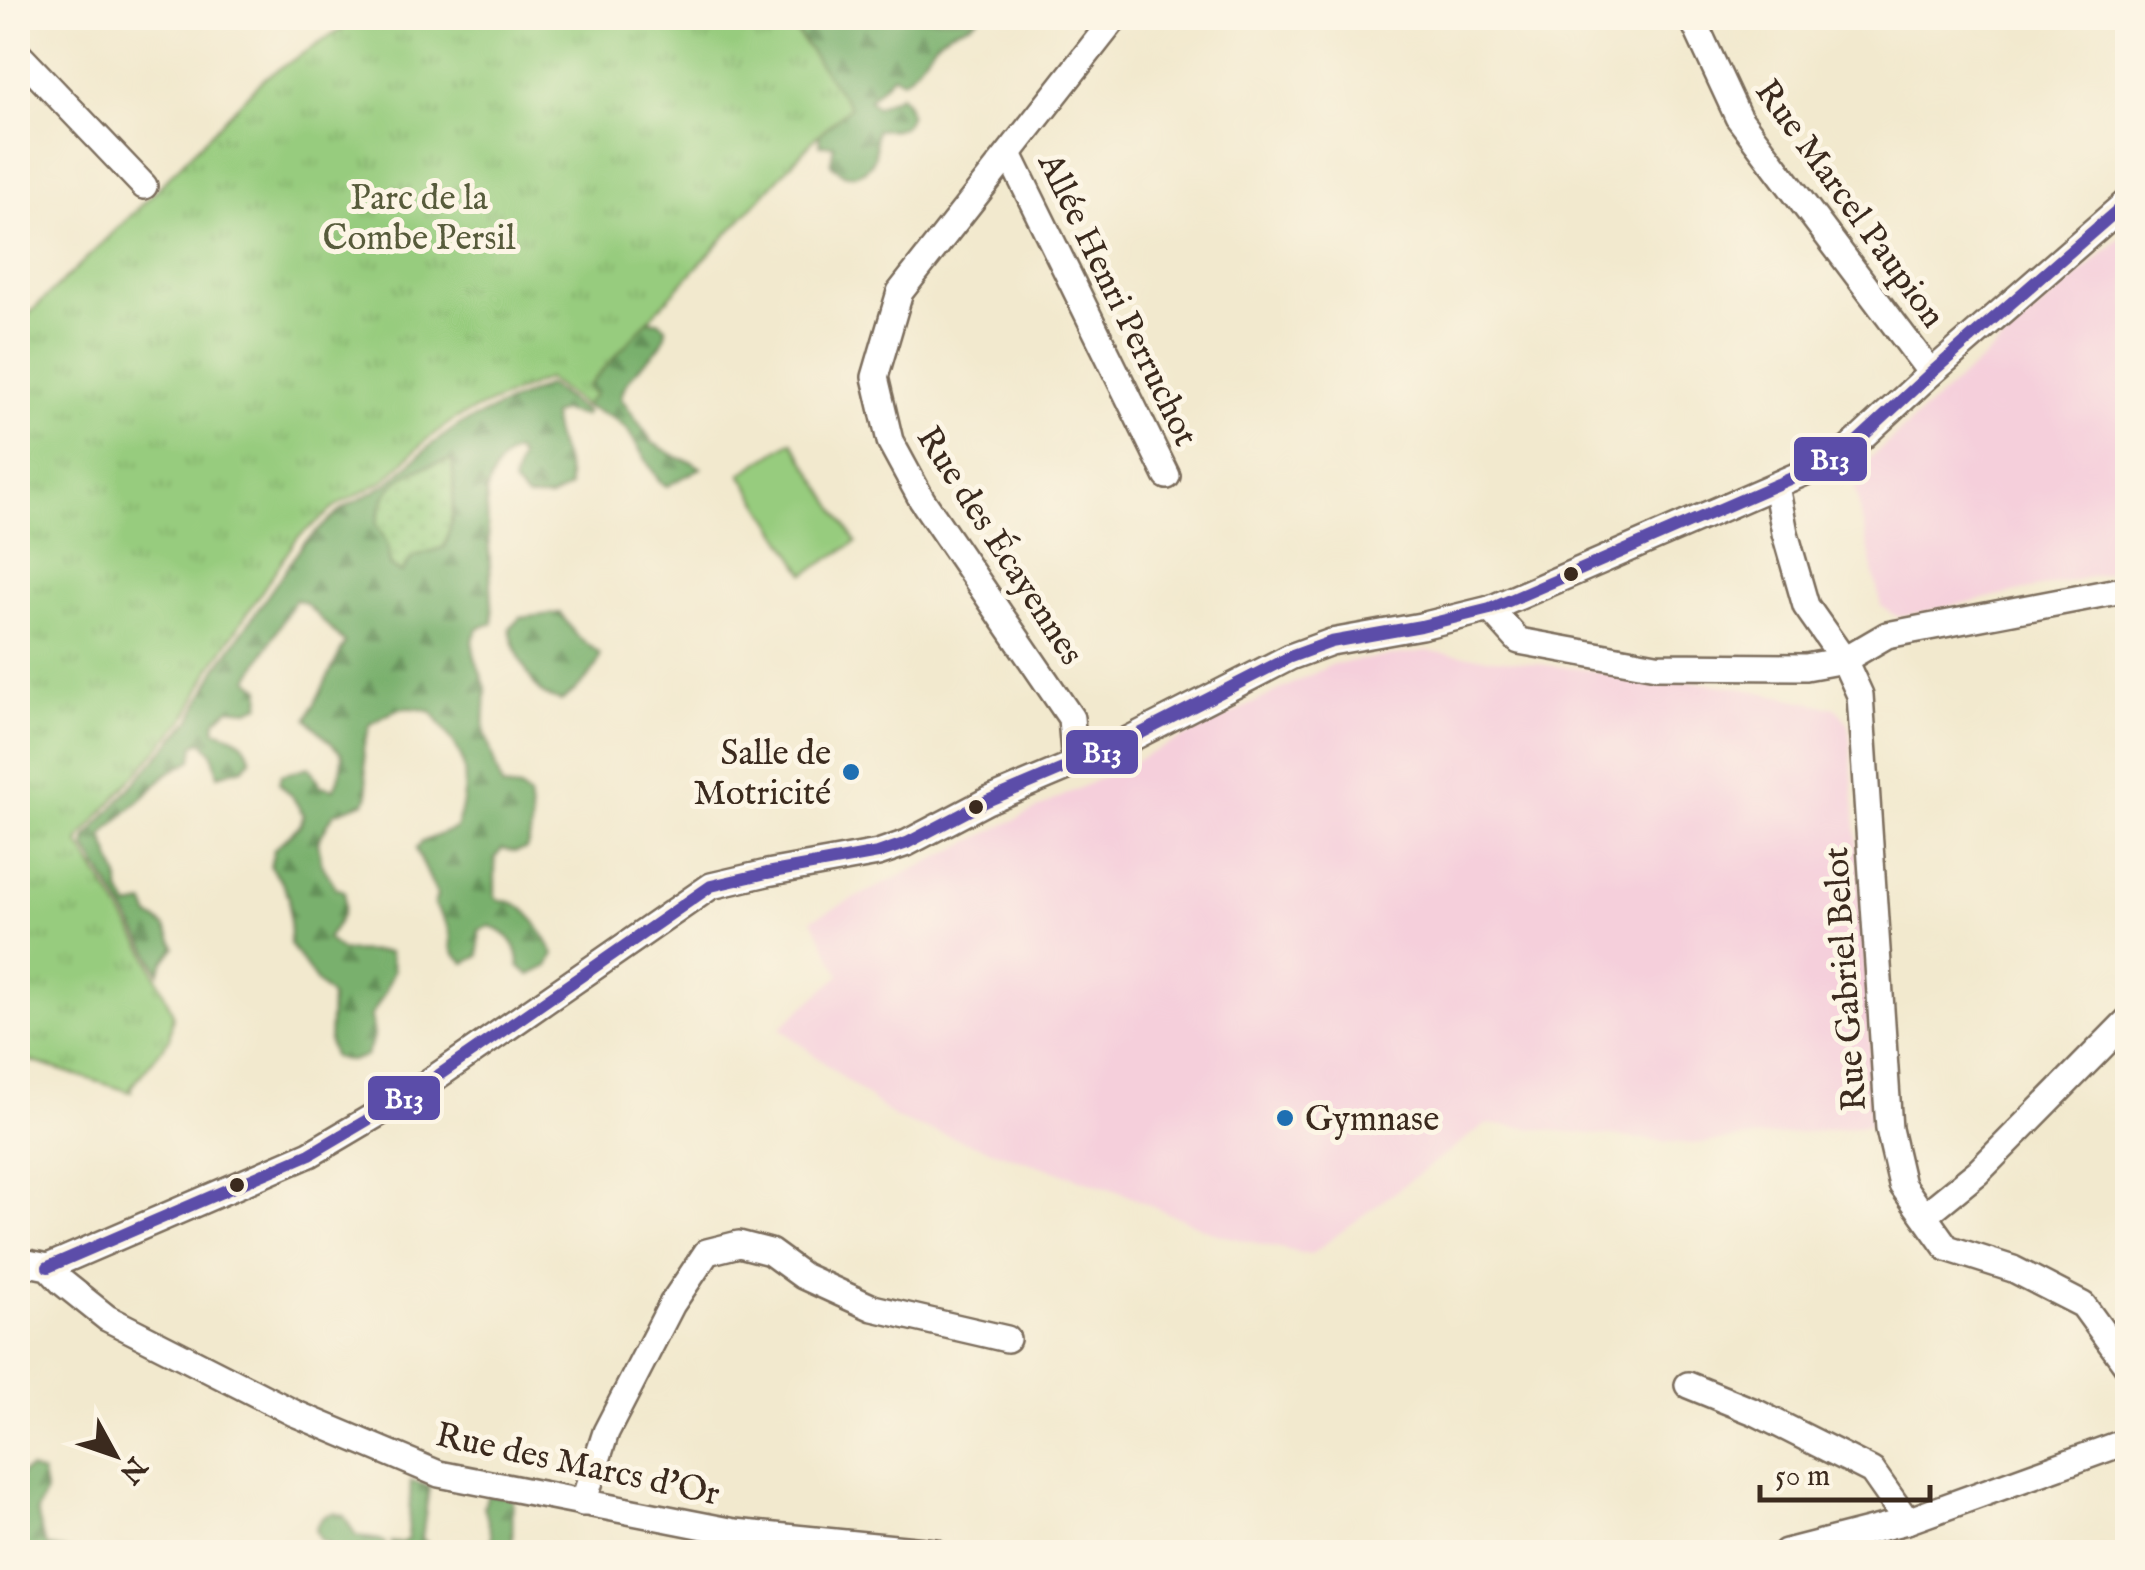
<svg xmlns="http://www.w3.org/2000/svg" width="2145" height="1570" font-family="'IM FELL English',serif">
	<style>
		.built { fill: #f5cfdb }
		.grass { fill: url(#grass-dots); stroke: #697b4e; stroke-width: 2.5 }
		.forest { fill: url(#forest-firs); stroke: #5a6d46; stroke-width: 2.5; fill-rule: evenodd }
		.park { fill: url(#park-tufts); stroke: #697b4e; stroke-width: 2.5 }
		.pitch { fill: #97cc7e; stroke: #697b4e; stroke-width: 2.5 }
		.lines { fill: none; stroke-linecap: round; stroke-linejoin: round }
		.street-casing { stroke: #7b6d5c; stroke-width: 30 }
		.street { stroke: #fff; stroke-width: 25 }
		.bus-1-casing { stroke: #fcf5e5; stroke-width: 20 }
		.bus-1 { stroke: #5b4da9; stroke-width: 12 }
		.bus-dot { fill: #3b2a1e; stroke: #fcf5e5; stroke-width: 4 }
		.poi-dot { fill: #1f6fb2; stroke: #fcf5e5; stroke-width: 4 }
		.labels { text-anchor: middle; stroke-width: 10; stroke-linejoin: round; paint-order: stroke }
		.park-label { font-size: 35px; fill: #575b3b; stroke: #fcf5e5 }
		.street-label { font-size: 35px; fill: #3b2a1e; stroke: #fcf5e5 }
		.poi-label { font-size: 35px; fill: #3b2a1e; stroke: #fcf5e5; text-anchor: end }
		.line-badge { stroke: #fcf5e5; stroke-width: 4 }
		.badge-label { font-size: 28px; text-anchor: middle; font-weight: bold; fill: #fff }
	</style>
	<defs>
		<pattern id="grass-dots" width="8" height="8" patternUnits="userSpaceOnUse" patternTransform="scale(2.5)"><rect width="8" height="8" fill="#97cc7e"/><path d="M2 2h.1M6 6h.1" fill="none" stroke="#83af6c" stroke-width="1.8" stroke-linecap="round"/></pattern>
		<pattern id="forest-firs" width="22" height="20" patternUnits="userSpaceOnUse" patternTransform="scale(2.5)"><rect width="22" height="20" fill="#79b06d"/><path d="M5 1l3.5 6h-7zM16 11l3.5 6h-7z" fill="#648f59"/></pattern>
		<pattern id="park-tufts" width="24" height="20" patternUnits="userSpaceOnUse" patternTransform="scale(2.5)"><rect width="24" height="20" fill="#97cc7e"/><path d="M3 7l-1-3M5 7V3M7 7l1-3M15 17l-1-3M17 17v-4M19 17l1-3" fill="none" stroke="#83af6c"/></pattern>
	</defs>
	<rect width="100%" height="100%" fill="#fcf5e5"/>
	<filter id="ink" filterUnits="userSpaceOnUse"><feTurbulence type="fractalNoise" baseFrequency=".01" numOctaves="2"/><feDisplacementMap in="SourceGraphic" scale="20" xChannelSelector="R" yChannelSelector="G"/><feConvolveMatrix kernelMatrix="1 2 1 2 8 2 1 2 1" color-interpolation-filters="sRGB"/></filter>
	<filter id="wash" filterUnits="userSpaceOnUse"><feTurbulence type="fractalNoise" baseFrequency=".0048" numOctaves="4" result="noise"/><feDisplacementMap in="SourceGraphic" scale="40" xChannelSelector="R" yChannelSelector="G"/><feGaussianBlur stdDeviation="2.25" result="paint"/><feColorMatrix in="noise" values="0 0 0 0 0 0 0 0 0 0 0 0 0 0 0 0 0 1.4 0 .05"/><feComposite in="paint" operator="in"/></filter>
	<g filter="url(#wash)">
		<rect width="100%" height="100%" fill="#f2e9ce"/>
		<g class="built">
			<polygon points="2127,232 2127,569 1898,617 1881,606 1852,474"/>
			<polygon points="1426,651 1737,687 1836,708 1849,724 1876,1125 1692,1144 1486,1124 1310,1255 1217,1234 1117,1191 896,1119 780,1028 840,975 812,919 1333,664"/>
		</g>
		<path class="grass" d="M 452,459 C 456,490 454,517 445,547 L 430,553 L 403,573 C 384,564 391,562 388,547 C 386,540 379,531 376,524 C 379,515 381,501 387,493 C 400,471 430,465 452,459 Z"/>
		<g class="forest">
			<path d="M 797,18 L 978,18 C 970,27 959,26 949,32 C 930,43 920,69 903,80 L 893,75 L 869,99 L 876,107 L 900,95 C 911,106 915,126 895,129 C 888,130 882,129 876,130 C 873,140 877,145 875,154 C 873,168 858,178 844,174 C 842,173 833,166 831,164 L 834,145 L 820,145 L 819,134 L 849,107 L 789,21 Z"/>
			<path d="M 647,321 L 658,321 L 666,327 C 667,356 627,365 621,398 L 653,443 L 679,458 L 692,462 L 701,468 L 667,486 L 659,481 L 627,429 L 613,418 L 583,406 L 594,395 L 586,388 Z"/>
			<path d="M 548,385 L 586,413 L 583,416 L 561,411 L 552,415 C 552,441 570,462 569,488 L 550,498 L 527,498 L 513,484 L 520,457 L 515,451 C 497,460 492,475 486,493 L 493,623 L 478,628 L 472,641 L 475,658 L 486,688 L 484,729 L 502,787 L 520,789 L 529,797 C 532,815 533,832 526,849 L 515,852 L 502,849 L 495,858 L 495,897 L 501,901 C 529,900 541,933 554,954 L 548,966 L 530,975 L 519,966 C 519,945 509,934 490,926 L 479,930 L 479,956 L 465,963 C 442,946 456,947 448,927 C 445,920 439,912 434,905 L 437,895 L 416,849 L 422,842 L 456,828 C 464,806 469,776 460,754 C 456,745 439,723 432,712 C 403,703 395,709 370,725 L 363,749 L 368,794 L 365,802 L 334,813 L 318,841 L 321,863 L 336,888 L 344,891 C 348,914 338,921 327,939 L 342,951 L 389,952 L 394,970 L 385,992 L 371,1016 L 374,1036 L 366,1056 L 350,1061 L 333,1057 L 329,1042 L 331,997 L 316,981 L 290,944 L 289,897 L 281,881 L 270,867 L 274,849 L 301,824 L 303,814 L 292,796 L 279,783 L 281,775 L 309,767 L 321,786 L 334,789 L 341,771 L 342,754 L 307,719 L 345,643 L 305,603 L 295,599 L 249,679 L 261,689 L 260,705 L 248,710 L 229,708 L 216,720 L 215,730 C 235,737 245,738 251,760 L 243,768 L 218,775 L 212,752 L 203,742 L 194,745 L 192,760 L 166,774 L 151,790 L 110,827 L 103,837 L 119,878 L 120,892 L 129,907 L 145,904 L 150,917 C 165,922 169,933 175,947 L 163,963 L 159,973 L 149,952 L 85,846 L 87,837 L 191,719 L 216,670 L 304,543 L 342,509 L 387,484 L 431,445 L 459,425 ZM 452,460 C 456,490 454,518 445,547 L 412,557 L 402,573 C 386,565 390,562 388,547 C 386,539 380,531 376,524 C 379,515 381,501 387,493 C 400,472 430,464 452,460 Z"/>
			<path d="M 560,613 L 576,635 L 600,654 C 597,673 577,690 561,701 C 558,700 548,697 545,695 C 529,683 513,647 510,628 L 520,618 Z"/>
			<polygon points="30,1469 42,1473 45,1492 37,1511 42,1535 48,1547 76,1552 18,1552 18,1479 22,1473"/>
			<polygon points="411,1481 429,1486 422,1539 427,1542 429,1549 425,1552 391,1552 391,1542 401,1543 408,1539"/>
			<polygon points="488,1494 513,1498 512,1552 490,1552 492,1536 484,1506"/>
			<path d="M 334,1513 L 344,1516 L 356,1536 L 380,1540 L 385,1543 L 382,1552 L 372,1552 L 358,1547 L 355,1552 L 331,1552 L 332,1549 L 328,1543 L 320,1540 L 315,1530 C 319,1519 323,1515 334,1513 Z"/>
		</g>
		<polygon class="park" points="359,18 797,18 789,22 850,107 819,134 587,387 595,395 583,406 547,379 455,419 426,440 384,481 338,505 297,538 211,668 187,716 83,835 79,844 146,953 173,1014 169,1040 131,1087 131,1092 18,1057 18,309 29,314 141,206 263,79"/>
		<polygon class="pitch" points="792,441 856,542 805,574 741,474"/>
	</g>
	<g filter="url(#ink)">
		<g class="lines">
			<g class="street-casing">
				<g id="street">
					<polyline points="1692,18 1738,117 1931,373"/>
					<polyline points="18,54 144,186"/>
					<polyline points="1009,154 1167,476"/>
					<polyline points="1776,486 1785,533 1806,606 1844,660 1860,695 1889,1129 1902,1185 1947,1248 2013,1269 2083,1305 2128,1367"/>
					<polyline points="1490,609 1519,641 1656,666 1806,667 1844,660 1887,635 2128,589"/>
					<polyline points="1075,765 1071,718 922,500 890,441 875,377 900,292 1115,18"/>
					<polyline points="1925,1215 1978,1172 2128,1020"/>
					<polyline points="18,1261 48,1267 62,1282 107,1318 294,1413 439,1474 735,1532 935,1552"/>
					<polyline points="48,1267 310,1154 413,1093 711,886 767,873 878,853 907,843 987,801 1110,749 1290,657 1331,642 1421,626 1490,609 1817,467 1849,449 1931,373 2128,201"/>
					<polyline points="1688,1385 1757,1413 1872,1471 1907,1521"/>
					<polyline points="583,1503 606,1432 672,1304 707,1252 739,1244 770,1252 803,1276 873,1308 1007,1339"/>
					<polyline points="1786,1552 1907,1521 2128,1441"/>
				</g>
			</g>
			<use href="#street" class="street"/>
			<g class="bus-1-casing">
				<polyline id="bus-1" points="48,1267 310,1154 413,1093 711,886 767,873 878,853 907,843 987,801 1110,749 1290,657 1331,642 1421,626 1490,609 1817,467 1849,449 1931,373 2128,201"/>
			</g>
			<use href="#bus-1" class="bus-1"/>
		</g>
	</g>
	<g class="bus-dot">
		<circle cx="1571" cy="574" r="9"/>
		<circle cx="976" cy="807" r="9"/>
		<circle cx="237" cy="1185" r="9"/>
	</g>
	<g class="poi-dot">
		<circle cx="851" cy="772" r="10"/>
		<circle cx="1285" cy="1118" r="10"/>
	</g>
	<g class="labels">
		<g class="park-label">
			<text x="419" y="209">Parc de la<tspan x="419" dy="40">Combe Persil</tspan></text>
		</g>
		<g class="street-label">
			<text transform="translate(1851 203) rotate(54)" y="12">Rue Marcel Paupion</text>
			<text transform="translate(1119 299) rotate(64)" y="12">Allée Henri Perruchot</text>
			<text transform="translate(1001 545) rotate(57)" y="12">Rue des Écayennes</text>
			<text transform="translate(1844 979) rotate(-94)" y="12">Rue Gabriel Belot</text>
			<text transform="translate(578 1463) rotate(12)" y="12">Rue des Marcs d'Or</text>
		</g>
		<g class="poi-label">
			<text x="831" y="764">Salle de<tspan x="831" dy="40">Motricité</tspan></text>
			<text x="1305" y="1130" text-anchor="start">Gymnase</text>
		</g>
	</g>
	<g class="line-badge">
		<rect x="1792" y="435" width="77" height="48" rx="10" fill="#5b4da9"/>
		<rect x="1064" y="728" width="76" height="48" rx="10" fill="#5b4da9"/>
		<rect x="366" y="1074" width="76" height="48" rx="10" fill="#5b4da9"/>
	</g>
	<g class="badge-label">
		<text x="1830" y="469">B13</text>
		<text x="1102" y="762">B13</text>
		<text x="404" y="1108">B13</text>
	</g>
	<rect width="2145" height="1570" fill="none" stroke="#fcf5e5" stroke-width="60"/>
	<g transform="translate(115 1455) rotate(130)" stroke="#fcf5e5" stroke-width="8" paint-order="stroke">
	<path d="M0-8L18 38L0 25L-18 38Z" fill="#3b2a1e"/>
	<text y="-15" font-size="28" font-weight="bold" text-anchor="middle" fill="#3b2a1e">N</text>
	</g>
	<path d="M1760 1485v15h170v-15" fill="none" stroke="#3b2a1e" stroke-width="5"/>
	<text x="1775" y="1485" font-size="30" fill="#3b2a1e" stroke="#fcf5e5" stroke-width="8" paint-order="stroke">50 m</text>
</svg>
